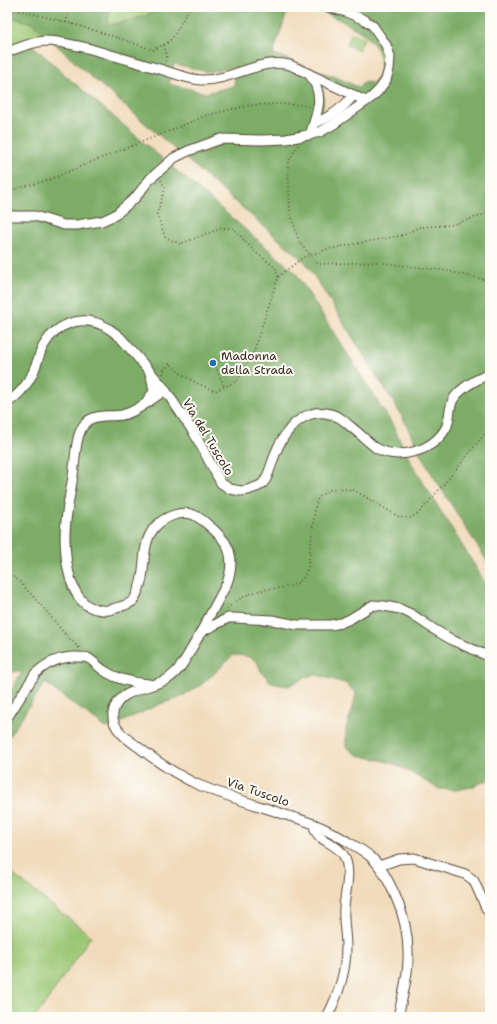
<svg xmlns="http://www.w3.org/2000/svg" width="497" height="1024" font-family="'Shantell Sans',sans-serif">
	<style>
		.green { fill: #9bc775; stroke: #6b784a }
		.forest { fill: #7cac66; stroke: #5c6b42; fill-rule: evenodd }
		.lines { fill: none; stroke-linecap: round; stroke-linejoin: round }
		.minor-casing { stroke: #564536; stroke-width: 11 }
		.path { stroke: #564536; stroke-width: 1.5; stroke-dasharray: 1 3; stroke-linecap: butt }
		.minor { stroke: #fff; stroke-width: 9 }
		.poi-dot { fill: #1f6fb2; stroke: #fdfcf7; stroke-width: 1.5 }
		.labels { text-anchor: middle; stroke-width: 4; stroke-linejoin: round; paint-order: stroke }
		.poi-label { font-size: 12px; fill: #3b2a1e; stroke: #fdfcf7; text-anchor: start }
		.street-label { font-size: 12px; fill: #3b2a1e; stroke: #fdfcf7 }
	</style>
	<rect width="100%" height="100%" fill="#fdfcf7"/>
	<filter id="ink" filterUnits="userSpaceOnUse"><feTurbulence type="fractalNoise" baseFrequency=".025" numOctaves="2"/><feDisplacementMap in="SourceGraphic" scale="8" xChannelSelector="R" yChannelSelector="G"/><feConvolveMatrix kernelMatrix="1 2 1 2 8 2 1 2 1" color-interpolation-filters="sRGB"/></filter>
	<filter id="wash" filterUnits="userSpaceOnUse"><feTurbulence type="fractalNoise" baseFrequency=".012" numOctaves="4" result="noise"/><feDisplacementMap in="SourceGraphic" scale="16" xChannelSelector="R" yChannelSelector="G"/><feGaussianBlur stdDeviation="0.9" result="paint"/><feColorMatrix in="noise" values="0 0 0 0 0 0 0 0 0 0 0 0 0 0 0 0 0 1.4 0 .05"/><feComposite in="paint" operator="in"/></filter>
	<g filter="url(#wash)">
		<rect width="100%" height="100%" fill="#f1dbbb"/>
		<g class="green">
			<polygon points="110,7 161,7 161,9 143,17 107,26"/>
			<polygon points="7,16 33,23 46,35 27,40 7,48"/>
			<polygon points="351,33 364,38 359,50 347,45"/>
			<polygon points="7,870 91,936 36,1017 12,1017 7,1013"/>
		</g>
		<g class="forest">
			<path d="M 7,7 L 110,7 L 107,26 L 143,17 L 161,9 L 161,7 L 294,7 L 286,15 L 273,54 L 336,77 L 360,88 L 362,83 L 370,82 L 370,84 C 376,82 379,75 380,69 C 387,36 335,18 312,7 L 490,7 L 490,566 L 425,463 L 403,418 L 306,263 L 79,66 L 33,23 L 7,16 ZM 174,64 L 208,72 L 236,67 L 234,86 L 206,93 L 169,84 ZM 323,85 L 356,100 L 357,103 L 330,121 L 320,126 L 318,125 C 323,112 325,100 322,86 Z"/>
			<polygon points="27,40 66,76 295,272 392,424 414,468 490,590 490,779 471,787 456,790 439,789 406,770 389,762 358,755 346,747 346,728 353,708 356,693 345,683 314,674 288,686 271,683 261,671 257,661 246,656 233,655 218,670 201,685 177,699 160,704 141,713 130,718 122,722 106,728 45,683 7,739 7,698 22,672 18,671 7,673 7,48"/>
		</g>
	</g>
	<g filter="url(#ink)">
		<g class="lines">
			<g class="minor-casing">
				<g id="minor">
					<path d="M 7,52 C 19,48 31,42 45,41 C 59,41 73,45 87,48 C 112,55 138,63 163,70 C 176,74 188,79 201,80 C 232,81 261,57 290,65 L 366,101"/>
					<path d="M 309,74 C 326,96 317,112 310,135"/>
					<path d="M 314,123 C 330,118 343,108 354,95"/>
					<polyline points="7,217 8,216 35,216 64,225 77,225 102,221 115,215 135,198 150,179 174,158 188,151 221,139 262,140 286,139 303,136 320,132 334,124 372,97 379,90 386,80 389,69 390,57 386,45 373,26 365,20 346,12 328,7"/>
					<path d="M 160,384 L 161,393 C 149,401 136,412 122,415 C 111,417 99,414 89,420 C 85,423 82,427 80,432 C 75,443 75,464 73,476 C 70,496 65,516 65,536 C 65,559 69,603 96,609 C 103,611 107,611 113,609 C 119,607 128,605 133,601 C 135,599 136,595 137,593 C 148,573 139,545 155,527 C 164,517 181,510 194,515 C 201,518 207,524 213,529 C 219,535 225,540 228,548 C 233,560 231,572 227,583 C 217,603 206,622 196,641 C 188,654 182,669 169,678 C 152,689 117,688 113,713 C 111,728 127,739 137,746 C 156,761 180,777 201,786 C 229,797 260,806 289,816 C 300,819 312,823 323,828 C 332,832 340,837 348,842 C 357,847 366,852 373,859 C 382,868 390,884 395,895 C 404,915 409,937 408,959 C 408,978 402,998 398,1017"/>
					<polyline points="148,399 154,392 152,380 150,373"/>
					<path d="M 7,403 C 20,394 31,380 36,365 C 39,358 40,351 44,345 C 56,324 80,315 102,325 C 109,328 115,333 120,337 L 164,388 L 194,433 L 221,483 L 230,489 L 241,491 L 248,490 L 259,486 L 263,483 L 266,479 C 271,468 274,455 279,445 C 291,422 312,404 338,417 C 343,419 346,423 350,426 C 359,433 367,441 376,448 C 399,461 433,451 446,428 C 451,418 448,407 454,398 C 463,386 477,379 490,374"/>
					<polyline points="201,632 228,618 234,618 272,620 297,625 331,625 341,623 350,619 373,605 384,606 400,609 411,614 435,630 454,641 490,657"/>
					<path d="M 7,718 L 35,674 C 47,662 62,656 79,657 C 82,657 86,657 88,658 C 93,661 98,666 103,670 C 116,679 133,683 149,684"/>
					<path d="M 314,824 C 315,843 335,840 344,856 C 352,872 345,891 344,908 C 343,921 346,934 346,947 C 346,971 338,996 327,1017"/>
					<polyline points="379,866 399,859 414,858 465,874 472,879 474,881 487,910"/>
				</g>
			</g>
			<g class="path">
				<path d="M 7,8 C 56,18 106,33 153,50 L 169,42 L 175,34 L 190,7"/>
				<polyline points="66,23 70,7"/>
				<polyline points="164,45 167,56 165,63"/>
				<polyline points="298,145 288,162 290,211 299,242 318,264 376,262 448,271 490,281"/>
				<polyline points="161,180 165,188 157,214 165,237 180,244 222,228 233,228 254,251 276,268 278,277"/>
				<polyline points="7,191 48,180 106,156 172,130 207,115 251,105 281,104 302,105 309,107"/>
				<polyline points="490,351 488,354 490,357"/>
				<polyline points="215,366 224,386"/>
				<path d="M 163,374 L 163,371 L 170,363 C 182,377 198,384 215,391 L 237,381 L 253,353 L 278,277 L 302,258 L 328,249 L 404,235 L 419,227 L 451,225 L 486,214 L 490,211"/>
				<polyline points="7,572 19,581 48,613 64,633 80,649"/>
				<path d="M 227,609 C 236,600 247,594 259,591 C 272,587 290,590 301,580 C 305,577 306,572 308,567 L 315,508 L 318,498 L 327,491 L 337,488 L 354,490 L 399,517 L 410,518 L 419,513 L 454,472 L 490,427"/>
			</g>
			<use href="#minor" class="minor"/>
		</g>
	</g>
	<circle class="poi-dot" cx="213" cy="363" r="4"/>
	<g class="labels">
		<g class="poi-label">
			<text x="221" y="360">Madonna<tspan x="221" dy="14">della Strada</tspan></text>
		</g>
		<g class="street-label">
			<text transform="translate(208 437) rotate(59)" y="4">Via del Tuscolo</text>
			<text transform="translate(258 792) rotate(19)" y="4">Via Tuscolo</text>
		</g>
	</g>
	<rect width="497" height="1024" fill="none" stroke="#fdfcf7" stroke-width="24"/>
</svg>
